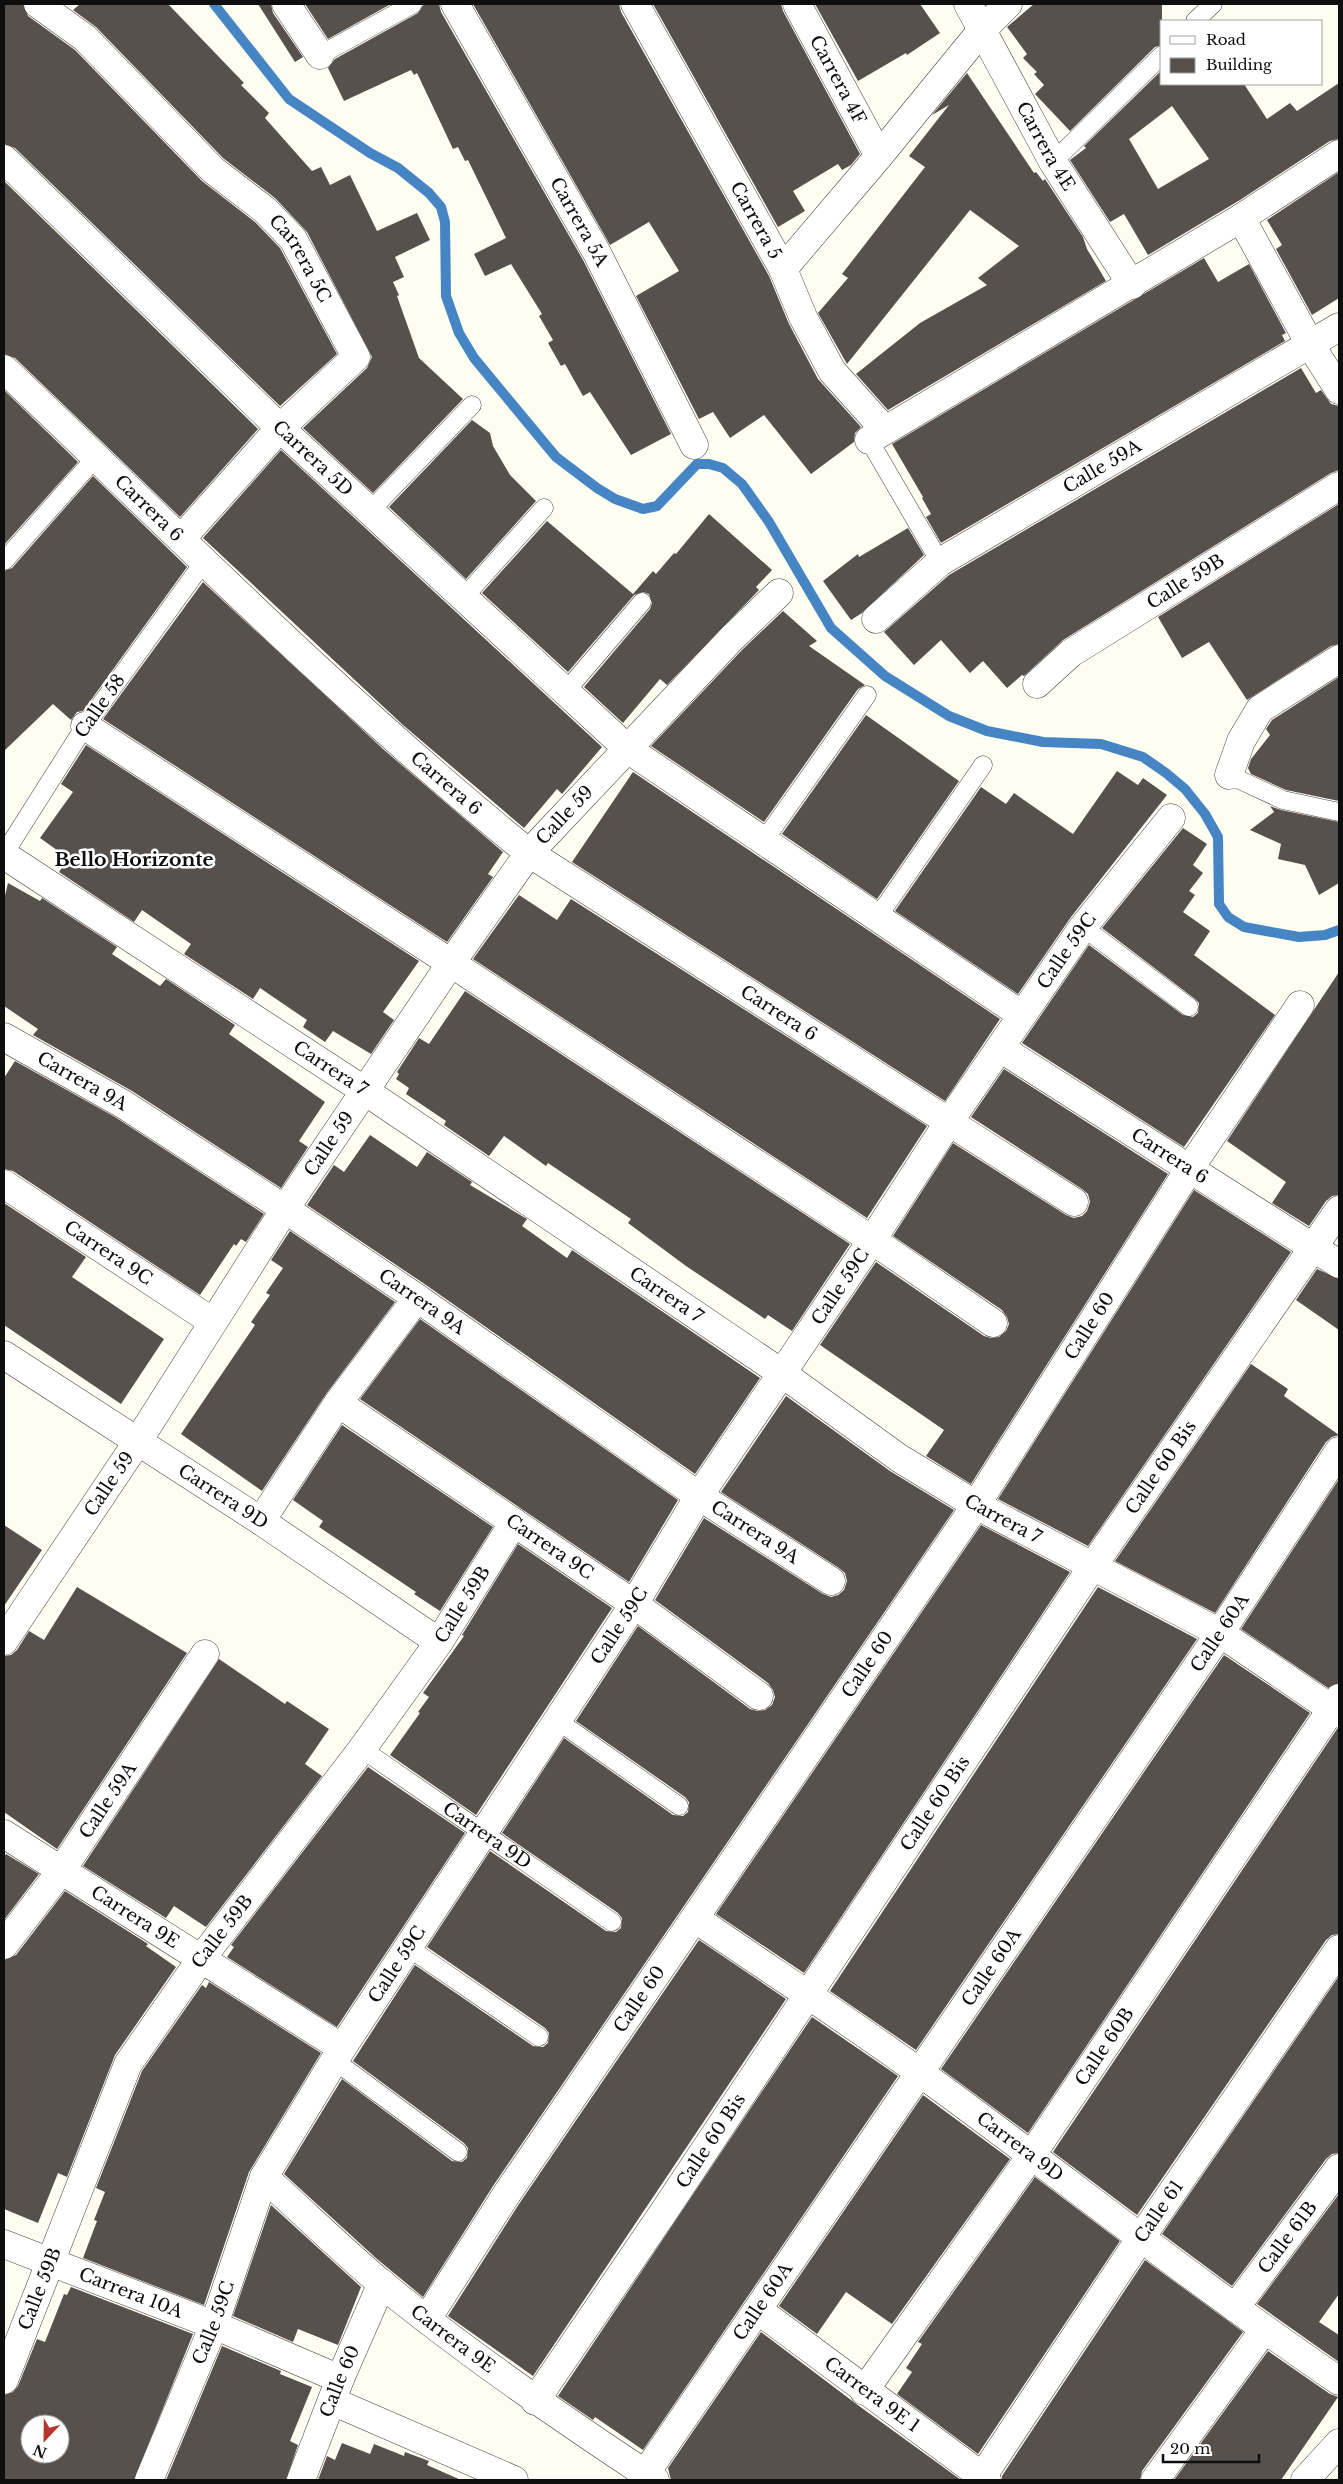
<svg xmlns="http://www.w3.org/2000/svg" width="1343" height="2484" font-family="'Libre Baskerville',serif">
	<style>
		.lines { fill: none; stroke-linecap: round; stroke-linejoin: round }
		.stream { stroke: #4585c4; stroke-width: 10 }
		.building { fill: #56514c; fill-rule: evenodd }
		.service-casing { stroke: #414141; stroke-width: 19 }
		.pedestrian-casing { stroke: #414141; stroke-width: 29 }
		.minor-casing { stroke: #414141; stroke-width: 29 }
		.service { stroke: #fff; stroke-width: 18 }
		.pedestrian { stroke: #fff; stroke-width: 28 }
		.minor { stroke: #fff; stroke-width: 28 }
		.labels { text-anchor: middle; stroke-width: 5; stroke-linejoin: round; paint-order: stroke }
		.street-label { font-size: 18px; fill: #0e0e0e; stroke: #fff }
		.neighbourhood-label { font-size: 19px; font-weight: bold; fill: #0e0e0e; stroke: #fff }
	</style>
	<rect width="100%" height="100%" fill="#fefdf1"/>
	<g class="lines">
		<polyline class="stream" points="214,4 289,99 370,153 398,168 429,193 441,207 445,222 446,296 459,333 474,358 556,457 597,488 615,499 643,509 657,506 697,464 709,464 723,468 742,484 769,522 831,628 885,676 949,716 987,731 1043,742 1101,744 1143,757 1166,773 1185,789 1205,814 1218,837 1219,904 1228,917 1244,927 1299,937 1325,935 1339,930"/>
	</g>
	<g class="building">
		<polygon points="4,4 23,4 28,16 75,50 202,181 255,222 280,248 337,354 280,406 15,148 4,144"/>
		<polygon points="80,4 168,4 244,83 241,85 269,113 265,118 312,171 321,167 330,185 350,175 377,231 417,213 430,240 395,257 404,277 393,282 399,295 397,296 419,358 463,399 373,493 303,428 367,368 372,357 307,232 275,198 223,158 96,27 73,10"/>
		<polygon points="258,4 271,4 273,13 303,57 295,62"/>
		<polygon points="305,4 391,4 328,39"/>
		<polygon points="424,4 439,4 441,12 583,260 671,434 631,455 590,392 583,396 565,364 561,366 548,343 553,340 539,316 542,314 511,264 485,276 474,254 506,238 468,160 465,161 458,147 453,149 417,73 414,75 411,70 344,101 328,68 335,59 418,13"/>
		<polygon points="473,4 619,4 621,12 769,276 789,324 818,379 861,427 855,433 854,442 811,474 764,415 730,438 713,412 699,419 636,296 679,271 649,222 610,245"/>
		<polygon points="653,4 781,4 783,11 860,154 851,165 842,170 838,164 793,191 805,211 778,227"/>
		<polygon points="815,4 920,4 940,33 907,55 906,53 858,81"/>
		<polygon points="1034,4 1162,4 1162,45 1155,47 1070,131 1035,94 1044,85 1034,74 1037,72 1023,58 1027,54 1007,27"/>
		<path d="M 1162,70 L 1162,84 L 1244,84 L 1267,119 L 1290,103 L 1297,111 L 1339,83 L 1339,139 L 1330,141 L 1240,200 L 1148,255 L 1124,214 L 1110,222 L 1070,160 L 1086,148 L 1084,146 ZM 1172,106 L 1209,159 L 1158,189 L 1129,139 Z"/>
		<polygon points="967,73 1034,173 1036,172 1043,181 1045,179 1083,237 1087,249 1106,281 888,410 856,374 920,323 987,285 978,278 1019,246 970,210 847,364 818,313 848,278 842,274 925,167 909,156 949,105 932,115"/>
		<polygon points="1339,172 1339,298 1312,315 1276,249 1282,245 1267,220"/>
		<polygon points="4,181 258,429 180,517 15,358 4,354"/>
		<polygon points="1204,258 1218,282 1249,264 1286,333 1282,335 1285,341 941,543 926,517 931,514 922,498 923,497 892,444"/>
		<polygon points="1301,368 1316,393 1321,390 1331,404 1339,406 1339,470 1331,473 1063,640 1024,676 1022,675 1007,688 983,661 970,673 941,640 914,665 884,632 949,575"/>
		<polygon points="4,390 78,462 4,545"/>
		<polygon points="472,420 490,433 493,446 510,475 536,501 466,579 389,507"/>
		<polygon points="281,450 602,747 562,794 557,789 524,828 403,725 203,538"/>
		<polygon points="93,476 187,567 83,711 77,712 71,720 53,704 4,751 4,571 12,568"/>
		<polygon points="1339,504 1339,644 1331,646 1247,700 1209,642 1182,658 1158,617"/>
		<polygon points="709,514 772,570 756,587 759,590 667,685 660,679 623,723 584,687 650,609 652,603 649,594 643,592 634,595 568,672 482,593 547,521 633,594 653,571 656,574 674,553 676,554"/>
		<polygon points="908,528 924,555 862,613 851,620 823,581 858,554 859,557"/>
		<polygon points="203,582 383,749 503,852 488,874 493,877 447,942 103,719"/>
		<polygon points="783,611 817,641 809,646 865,685 858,689 764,822 651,746 743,649"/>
		<polygon points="1339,677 1339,801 1286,790 1251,774 1248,768 1251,759 1270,735 1266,729 1272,720"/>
		<polygon points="866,715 959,781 877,899 782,834"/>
		<polygon points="86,745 419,961 383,1012 394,1020 371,1054 333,1031 325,1042 303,1027 307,1020 260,988 253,999 184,954 191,944 142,910 134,922 59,872 68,858 40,838 73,792 61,784"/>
		<polygon points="1117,771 1138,785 1143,778 1167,795 1071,917 1018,994 895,911 981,787 1006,804 1014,793 1073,834"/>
		<polygon points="633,772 1000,1019 945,1101 572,862"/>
		<polygon points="1270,806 1281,810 1339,822 1339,883 1319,895 1305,865 1278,859 1281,844 1250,830 1274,812"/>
		<polygon points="1183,828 1207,844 1193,865 1203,873 1189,891 1195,895 1183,912 1210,931 1194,955 1275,1015 1184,1147 1022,1043 1089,945 1183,1015 1193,1017 1198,1013 1199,1003 1195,999 1102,928"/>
		<polygon points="8,883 40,901 42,898 117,947 112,954 160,986 166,979 235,1025 229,1034 325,1102 299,1141 308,1147 281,1188 132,1091 33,1035 38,1029 4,1006 4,900"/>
		<polygon points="519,895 557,920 571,899 927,1126 867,1218 473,959"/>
		<polygon points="1339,972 1339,1195 1332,1196 1326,1201 1309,1226 1272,1203 1286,1182 1227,1141"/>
		<polygon points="465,991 850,1244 792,1331 768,1315 765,1319 686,1266 628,1223 631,1219 548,1163 546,1166 504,1136 489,1156 444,1125 446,1121 406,1094 409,1088 396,1079 399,1074 397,1072 419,1038 429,1044"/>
		<polygon points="15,1061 115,1117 264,1214 246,1242 241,1239 236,1246 234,1244 200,1295 13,1171 4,1169 4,1078"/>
		<polygon points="1004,1069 1168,1174 971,1484 926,1456 944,1430 820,1345 876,1262 984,1336 991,1338 999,1337 1006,1331 1009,1324 1007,1317 1002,1310 893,1236 953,1143 1066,1215 1074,1218 1082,1216 1087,1211 1090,1202 1088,1194 1082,1189 971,1117"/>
		<polygon points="370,1135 417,1167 427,1152 472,1182 470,1185 527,1219 522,1226 567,1258 572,1250 760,1378 695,1474 426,1285 307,1205 334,1165 344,1172"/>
		<polygon points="1194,1190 1291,1252 1088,1546 998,1499"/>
		<polygon points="4,1203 86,1257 72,1277 164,1339 121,1404 4,1325"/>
		<polygon points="290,1231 395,1302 326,1394 262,1491 181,1434 255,1325 251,1322 270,1295 266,1293 283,1268 271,1260"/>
		<polygon points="1317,1269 1339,1279 1339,1330 1296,1300"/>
		<polygon points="420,1319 678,1500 629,1582 360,1399"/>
		<polygon points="1251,1364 1288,1389 1284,1396 1339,1435 1332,1437 1326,1442 1215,1613 1115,1561"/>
		<polygon points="786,1396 890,1471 954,1510 493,2186 423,2297 377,2259 284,2174 342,2079 452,2161 462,2162 467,2158 468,2148 464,2143 353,2061 415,1965 533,2046 543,2047 548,2043 549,2033 545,2028 427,1947 490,1851 606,1931 616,1932 621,1928 622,1918 618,1913 502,1833 564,1738 673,1815 683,1816 688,1812 689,1802 685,1797 576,1721 638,1626 750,1709 757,1711 765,1710 772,1705 775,1697 773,1690 768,1683 655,1600 704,1518 823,1594 831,1597 838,1595 844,1590 847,1581 845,1573 839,1568 721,1492"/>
		<polygon points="342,1425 493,1527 440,1611 414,1594 416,1592 319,1527 323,1521 293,1500"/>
		<polygon points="1339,1479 1339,1683 1328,1688 1241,1629"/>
		<polygon points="4,1525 42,1550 4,1606"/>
		<polygon points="981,1525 1070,1572 804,1973 716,1914"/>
		<polygon points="518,1544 612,1608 476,1815 390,1755 420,1713 418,1712 429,1697 423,1693 464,1636 462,1635"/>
		<polygon points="77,1587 187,1653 57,1849 4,1812 4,1656 11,1655 17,1650 29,1631 44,1640"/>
		<polygon points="1098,1587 1197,1639 916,2050 830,1991"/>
		<polygon points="1224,1655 1310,1713 1028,2133 941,2069"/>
		<polygon points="219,1659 285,1704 287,1701 329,1729 305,1764 322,1776 206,1927 174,1906 166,1918 83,1866"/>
		<polygon points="1337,1729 1339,1729 1339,1934 1332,1935 1326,1940 1137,2215 1053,2152"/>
		<polygon points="368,1767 465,1833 337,2027 227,1957 234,1947 231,1945"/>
		<polygon points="6,1854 39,1874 4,1920 4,1857"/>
		<polygon points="65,1891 148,1944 146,1946 176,1967 115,2055 67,2177 58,2173 38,2223 4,2209 4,1960 16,1955"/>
		<polygon points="699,1940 786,1999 533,2376 448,2316 519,2204"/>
		<polygon points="1339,1976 1339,2153 1332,2154 1326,2159 1232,2286 1162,2234"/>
		<polygon points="209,1982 321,2053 249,2172 204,2305 83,2258 97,2221 94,2220 105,2192 96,2188 142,2071 202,1985 206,1988"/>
		<polygon points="812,2017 898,2076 643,2450 595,2417 593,2420 558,2396"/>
		<polygon points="923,2095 1010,2159 892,2324 846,2292 817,2334 779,2306"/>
		<polygon points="1035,2177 1120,2241 978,2454 897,2394 912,2372 906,2368 922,2344 918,2342"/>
		<polygon points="1339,2194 1339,2294 1319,2322 1339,2335 1339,2362 1257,2304"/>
		<polygon points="271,2205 361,2287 338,2345 298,2329 293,2342 233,2316"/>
		<polygon points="1145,2260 1243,2332 1142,2471 1140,2480 1002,2480 1002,2476"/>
		<path d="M 71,2287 L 193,2334 L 134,2480 L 4,2480 L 4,2395 L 13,2392 L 18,2386 L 37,2339 L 45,2342 L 64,2294 L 67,2295 ZM 30,2424 L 60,2424 L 60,2454 L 30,2454 Z"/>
		<polygon points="761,2332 855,2403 961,2480 671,2480 668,2468"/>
		<polygon points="222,2346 281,2371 280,2374 312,2387 290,2441 298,2445 286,2480 166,2480"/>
		<polygon points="1268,2351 1330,2394 1338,2397 1281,2480 1174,2480"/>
		<polygon points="342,2443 370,2454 374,2444 404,2456 405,2452 429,2461 427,2465 461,2480 318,2480 327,2456 335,2460"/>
	</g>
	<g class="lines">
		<g class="service-casing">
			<g id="service">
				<polyline points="1195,21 1213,4"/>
				<polyline points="320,55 413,4"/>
				<polyline points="1053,162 1162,55"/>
				<polyline points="869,440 940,562"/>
				<polyline points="370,511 472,405"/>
				<polyline points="4,561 96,457"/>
				<polyline points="464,597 544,508"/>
				<polyline points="566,691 642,602"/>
				<polyline points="1229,775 1283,800 1339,812"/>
				<polyline points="763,842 867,695"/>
				<polyline points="4,854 85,726 203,563"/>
				<polyline points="877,918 983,765"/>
				<polyline points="1083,927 1189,1007"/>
				<polyline points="558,1721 679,1806"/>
				<path id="s1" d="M 362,1749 L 612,1922"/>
				<polyline points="409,1948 539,2037"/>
				<polyline points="335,2061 458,2152"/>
			</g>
		</g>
		<g class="pedestrian-casing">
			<polyline id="pedestrian" points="1155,2480 1264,2330"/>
		</g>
		<g class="minor-casing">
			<g id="minor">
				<path id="s2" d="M 38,4 L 85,38 L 213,170 L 265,210 L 293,239 L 356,357 L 280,428 L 181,539"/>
				<polyline points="286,4 320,55"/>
				<path id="s3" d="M 455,4 L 597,253 L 694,445"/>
				<path id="s4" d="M 635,4 L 783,269 L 803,317 L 832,371 L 884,429"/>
				<path id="s5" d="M 797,4 L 879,156"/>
				<path id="s6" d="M 968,4 L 1053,162 L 1132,285"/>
				<path id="s7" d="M 4,159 L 280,428 L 629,750 L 1022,1015"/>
				<polyline points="1241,218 1311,346 1339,390"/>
				<polyline points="783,269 879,156 982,30 1008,4"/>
				<path id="s8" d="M 4,369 C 176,533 344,703 529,853 L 1074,1202"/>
				<polyline points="869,440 1241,218 1339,154"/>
				<path id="s9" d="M 876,619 L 940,562 L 1339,327"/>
				<path id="s10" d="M 1037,684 L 1071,653 L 1339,486"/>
				<polyline points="85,726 451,963 872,1240 993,1323"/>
				<polyline points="1229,775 1241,741 1260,709 1339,659"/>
				<path id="s11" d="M 4,855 L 365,1091 L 783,1374 L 899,1458 L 976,1505 L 1220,1633 L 1339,1714"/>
				<path id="s12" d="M 4,1037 L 123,1104 L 285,1209 L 417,1298 L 699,1496 L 831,1581"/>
				<path id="s13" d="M 1000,1048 L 1339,1264"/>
				<path id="s14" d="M 4,1184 L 213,1322"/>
				<path id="s15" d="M 4,1355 L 261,1521 L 439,1642"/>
				<path id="s16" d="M 338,1403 L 634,1604 L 759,1696"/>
				<polyline points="261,1521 338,1403 417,1298"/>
				<path id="s17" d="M 4,1641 L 138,1441 L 285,1209 L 451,963 L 529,853 L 732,638 L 779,593"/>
				<path id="s18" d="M 4,1834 L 342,2048"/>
				<path id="s19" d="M 696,1919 C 770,1970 846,2019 919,2072 C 1060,2174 1195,2283 1339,2381"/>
				<path id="s20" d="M 4,1945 L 61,1871 L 205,1654"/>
				<path id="s21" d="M 264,2177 C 304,2213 342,2250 382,2284 C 469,2355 562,2419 655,2480"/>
				<path id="s22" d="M 4,2244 L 214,2325 L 340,2379"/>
				<path id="s23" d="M 1235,2308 L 1339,2168"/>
				<path id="s24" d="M 758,2310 L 987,2480"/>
				<path id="s25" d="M 427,2319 L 506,2195 L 976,1505 L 1190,1168 L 1300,1005"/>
				<path id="s26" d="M 4,2380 L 128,2064 L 201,1959 L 362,1749 L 439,1642 L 514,1522"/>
				<path id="s27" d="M 864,2391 L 1031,2156 L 1339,1698"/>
				<polyline points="332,2401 514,2480"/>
				<path id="s28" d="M 535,2401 L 665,2210 L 1092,1567 L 1339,1210"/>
				<path id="s29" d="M 982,2477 L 1140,2239 L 1339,1949"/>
				<path id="s30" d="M 149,2480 L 214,2325 L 264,2177 L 342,2048 L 634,1604 L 699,1496 L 872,1240 L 948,1123 L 1083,927 L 1171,818"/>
				<path id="s31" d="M 301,2480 L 340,2379 L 382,2283"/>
				<path id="s32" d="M 641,2480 L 1220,1633 L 1339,1451"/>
				<polyline points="1305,2480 1339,2443"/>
			</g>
		</g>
		<use href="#service" class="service"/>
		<use href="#pedestrian" class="pedestrian"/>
		<use href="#minor" class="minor"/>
	</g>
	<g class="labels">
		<g class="street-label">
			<text dy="6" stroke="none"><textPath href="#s5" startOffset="86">Carrera 4F</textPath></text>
			<text dy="6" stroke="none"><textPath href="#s6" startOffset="162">Carrera 4E</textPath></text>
			<text dy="6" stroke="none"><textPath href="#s4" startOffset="248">Carrera 5</textPath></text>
			<text dy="6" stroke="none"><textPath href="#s3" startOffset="251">Carrera 5A</textPath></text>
			<text dy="6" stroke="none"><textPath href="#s2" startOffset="368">Carrera 5C</textPath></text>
			<text dy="6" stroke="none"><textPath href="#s7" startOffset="430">Carrera 5D</textPath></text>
			<text dy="6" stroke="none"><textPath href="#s9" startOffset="274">Calle 59A</textPath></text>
			<text dy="6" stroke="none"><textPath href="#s8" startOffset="201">Carrera 6</textPath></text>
			<text dy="6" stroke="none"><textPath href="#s10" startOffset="181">Calle 59B</textPath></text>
			<text transform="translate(100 706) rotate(-55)" y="6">Calle 58</text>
			<text dy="6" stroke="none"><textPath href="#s8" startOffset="606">Carrera 6</textPath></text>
			<text dy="6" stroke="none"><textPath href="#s17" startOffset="999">Calle 59</textPath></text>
			<text dy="6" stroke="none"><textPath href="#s30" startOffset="1790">Calle 59C</textPath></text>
			<text dy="6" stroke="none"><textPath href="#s8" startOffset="1011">Carrera 6</textPath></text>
			<text dy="6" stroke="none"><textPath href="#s11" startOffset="390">Carrera 7</textPath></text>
			<text dy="6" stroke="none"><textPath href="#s12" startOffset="90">Carrera 9A</textPath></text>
			<text dy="6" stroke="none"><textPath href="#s17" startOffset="594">Calle 59</textPath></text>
			<text dy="6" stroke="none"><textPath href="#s13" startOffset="201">Carrera 6</textPath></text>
			<text dy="6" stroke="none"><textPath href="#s14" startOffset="125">Carrera 9C</textPath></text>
			<text dy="6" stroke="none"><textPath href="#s30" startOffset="1385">Calle 59C</textPath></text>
			<text dy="6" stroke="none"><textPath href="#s11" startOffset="795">Carrera 7</textPath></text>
			<text dy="6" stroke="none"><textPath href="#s12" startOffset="495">Carrera 9A</textPath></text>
			<text dy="6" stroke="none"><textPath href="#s25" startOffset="1194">Calle 60</textPath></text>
			<text dy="6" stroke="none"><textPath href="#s28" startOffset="1124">Calle 60 Bis</textPath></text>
			<text dy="6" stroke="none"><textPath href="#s17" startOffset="189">Calle 59</textPath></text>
			<text dy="6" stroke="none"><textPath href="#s15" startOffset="261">Carrera 9D</textPath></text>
			<text dy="6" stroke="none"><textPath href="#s11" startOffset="1200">Carrera 7</textPath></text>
			<text dy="6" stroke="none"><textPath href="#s12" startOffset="900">Carrera 9A</textPath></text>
			<text dy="6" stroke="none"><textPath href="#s16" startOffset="256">Carrera 9C</textPath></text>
			<text dy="6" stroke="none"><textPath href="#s26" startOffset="908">Calle 59B</textPath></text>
			<text dy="6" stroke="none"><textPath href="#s30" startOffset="980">Calle 59C</textPath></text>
			<text dy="6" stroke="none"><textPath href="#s32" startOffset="1026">Calle 60A</textPath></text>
			<text dy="6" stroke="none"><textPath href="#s25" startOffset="789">Calle 60</textPath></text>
			<text dy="6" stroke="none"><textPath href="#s20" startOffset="178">Calle 59A</textPath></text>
			<text dy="6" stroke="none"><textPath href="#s28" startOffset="719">Calle 60 Bis</textPath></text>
			<text dy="6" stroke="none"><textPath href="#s1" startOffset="152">Carrera 9D</textPath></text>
			<text dy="6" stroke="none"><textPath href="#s18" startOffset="155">Carrera 9E</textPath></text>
			<text dy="6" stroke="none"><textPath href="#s26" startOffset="502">Calle 59B</textPath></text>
			<text dy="6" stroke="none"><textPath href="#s30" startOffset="575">Calle 59C</textPath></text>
			<text dy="6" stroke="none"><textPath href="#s32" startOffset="621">Calle 60A</textPath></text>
			<text dy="6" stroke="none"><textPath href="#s25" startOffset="384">Calle 60</textPath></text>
			<text dy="6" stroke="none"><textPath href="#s27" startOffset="420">Calle 60B</textPath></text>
			<text dy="6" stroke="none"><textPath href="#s28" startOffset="314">Calle 60 Bis</textPath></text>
			<text dy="6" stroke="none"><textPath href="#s19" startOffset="396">Carrera 9D</textPath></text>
			<text dy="6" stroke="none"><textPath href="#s29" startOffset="319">Calle 61</textPath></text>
			<text dy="6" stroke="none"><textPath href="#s23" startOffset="88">Calle 61B</textPath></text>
			<text dy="6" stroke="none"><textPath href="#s26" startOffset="98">Calle 59B</textPath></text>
			<text dy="6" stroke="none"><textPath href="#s22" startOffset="136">Carrera 10A</textPath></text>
			<text dy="6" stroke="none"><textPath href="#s32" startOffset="216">Calle 60A</textPath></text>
			<text dy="6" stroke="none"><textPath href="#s30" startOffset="170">Calle 59C</textPath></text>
			<text dy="6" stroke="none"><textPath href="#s21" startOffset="249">Carrera 9E</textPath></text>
			<text dy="6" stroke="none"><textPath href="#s31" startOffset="106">Calle 60</textPath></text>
			<text dy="6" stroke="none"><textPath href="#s24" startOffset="142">Carrera 9E 1</textPath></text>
		</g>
		<g class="neighbourhood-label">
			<text x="134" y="866">Bello Horizonte</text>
		</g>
	</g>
	<rect width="1343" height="2484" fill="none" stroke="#0e0e0e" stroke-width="10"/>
	<rect x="1160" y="20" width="162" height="65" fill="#ffffff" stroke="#9f9f9f"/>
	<rect x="1170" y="36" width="25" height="8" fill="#ffffff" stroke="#9f9f9f"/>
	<text x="1206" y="45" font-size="15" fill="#0e0e0e">Road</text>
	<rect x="1170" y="58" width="25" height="15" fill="#56514c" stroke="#9f9f9f"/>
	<text x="1206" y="70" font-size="15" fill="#0e0e0e">Building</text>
	<g transform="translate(45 2439) rotate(202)"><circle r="24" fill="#ffffff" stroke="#9f9f9f"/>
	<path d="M0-4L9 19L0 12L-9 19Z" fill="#b53630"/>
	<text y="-8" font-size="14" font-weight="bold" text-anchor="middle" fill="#0e0e0e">N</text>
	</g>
	<path d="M1163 2454v8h96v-8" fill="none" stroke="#0e0e0e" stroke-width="2.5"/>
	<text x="1170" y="2454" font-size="15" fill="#0e0e0e" stroke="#ffffff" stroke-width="4" paint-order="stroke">20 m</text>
</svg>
